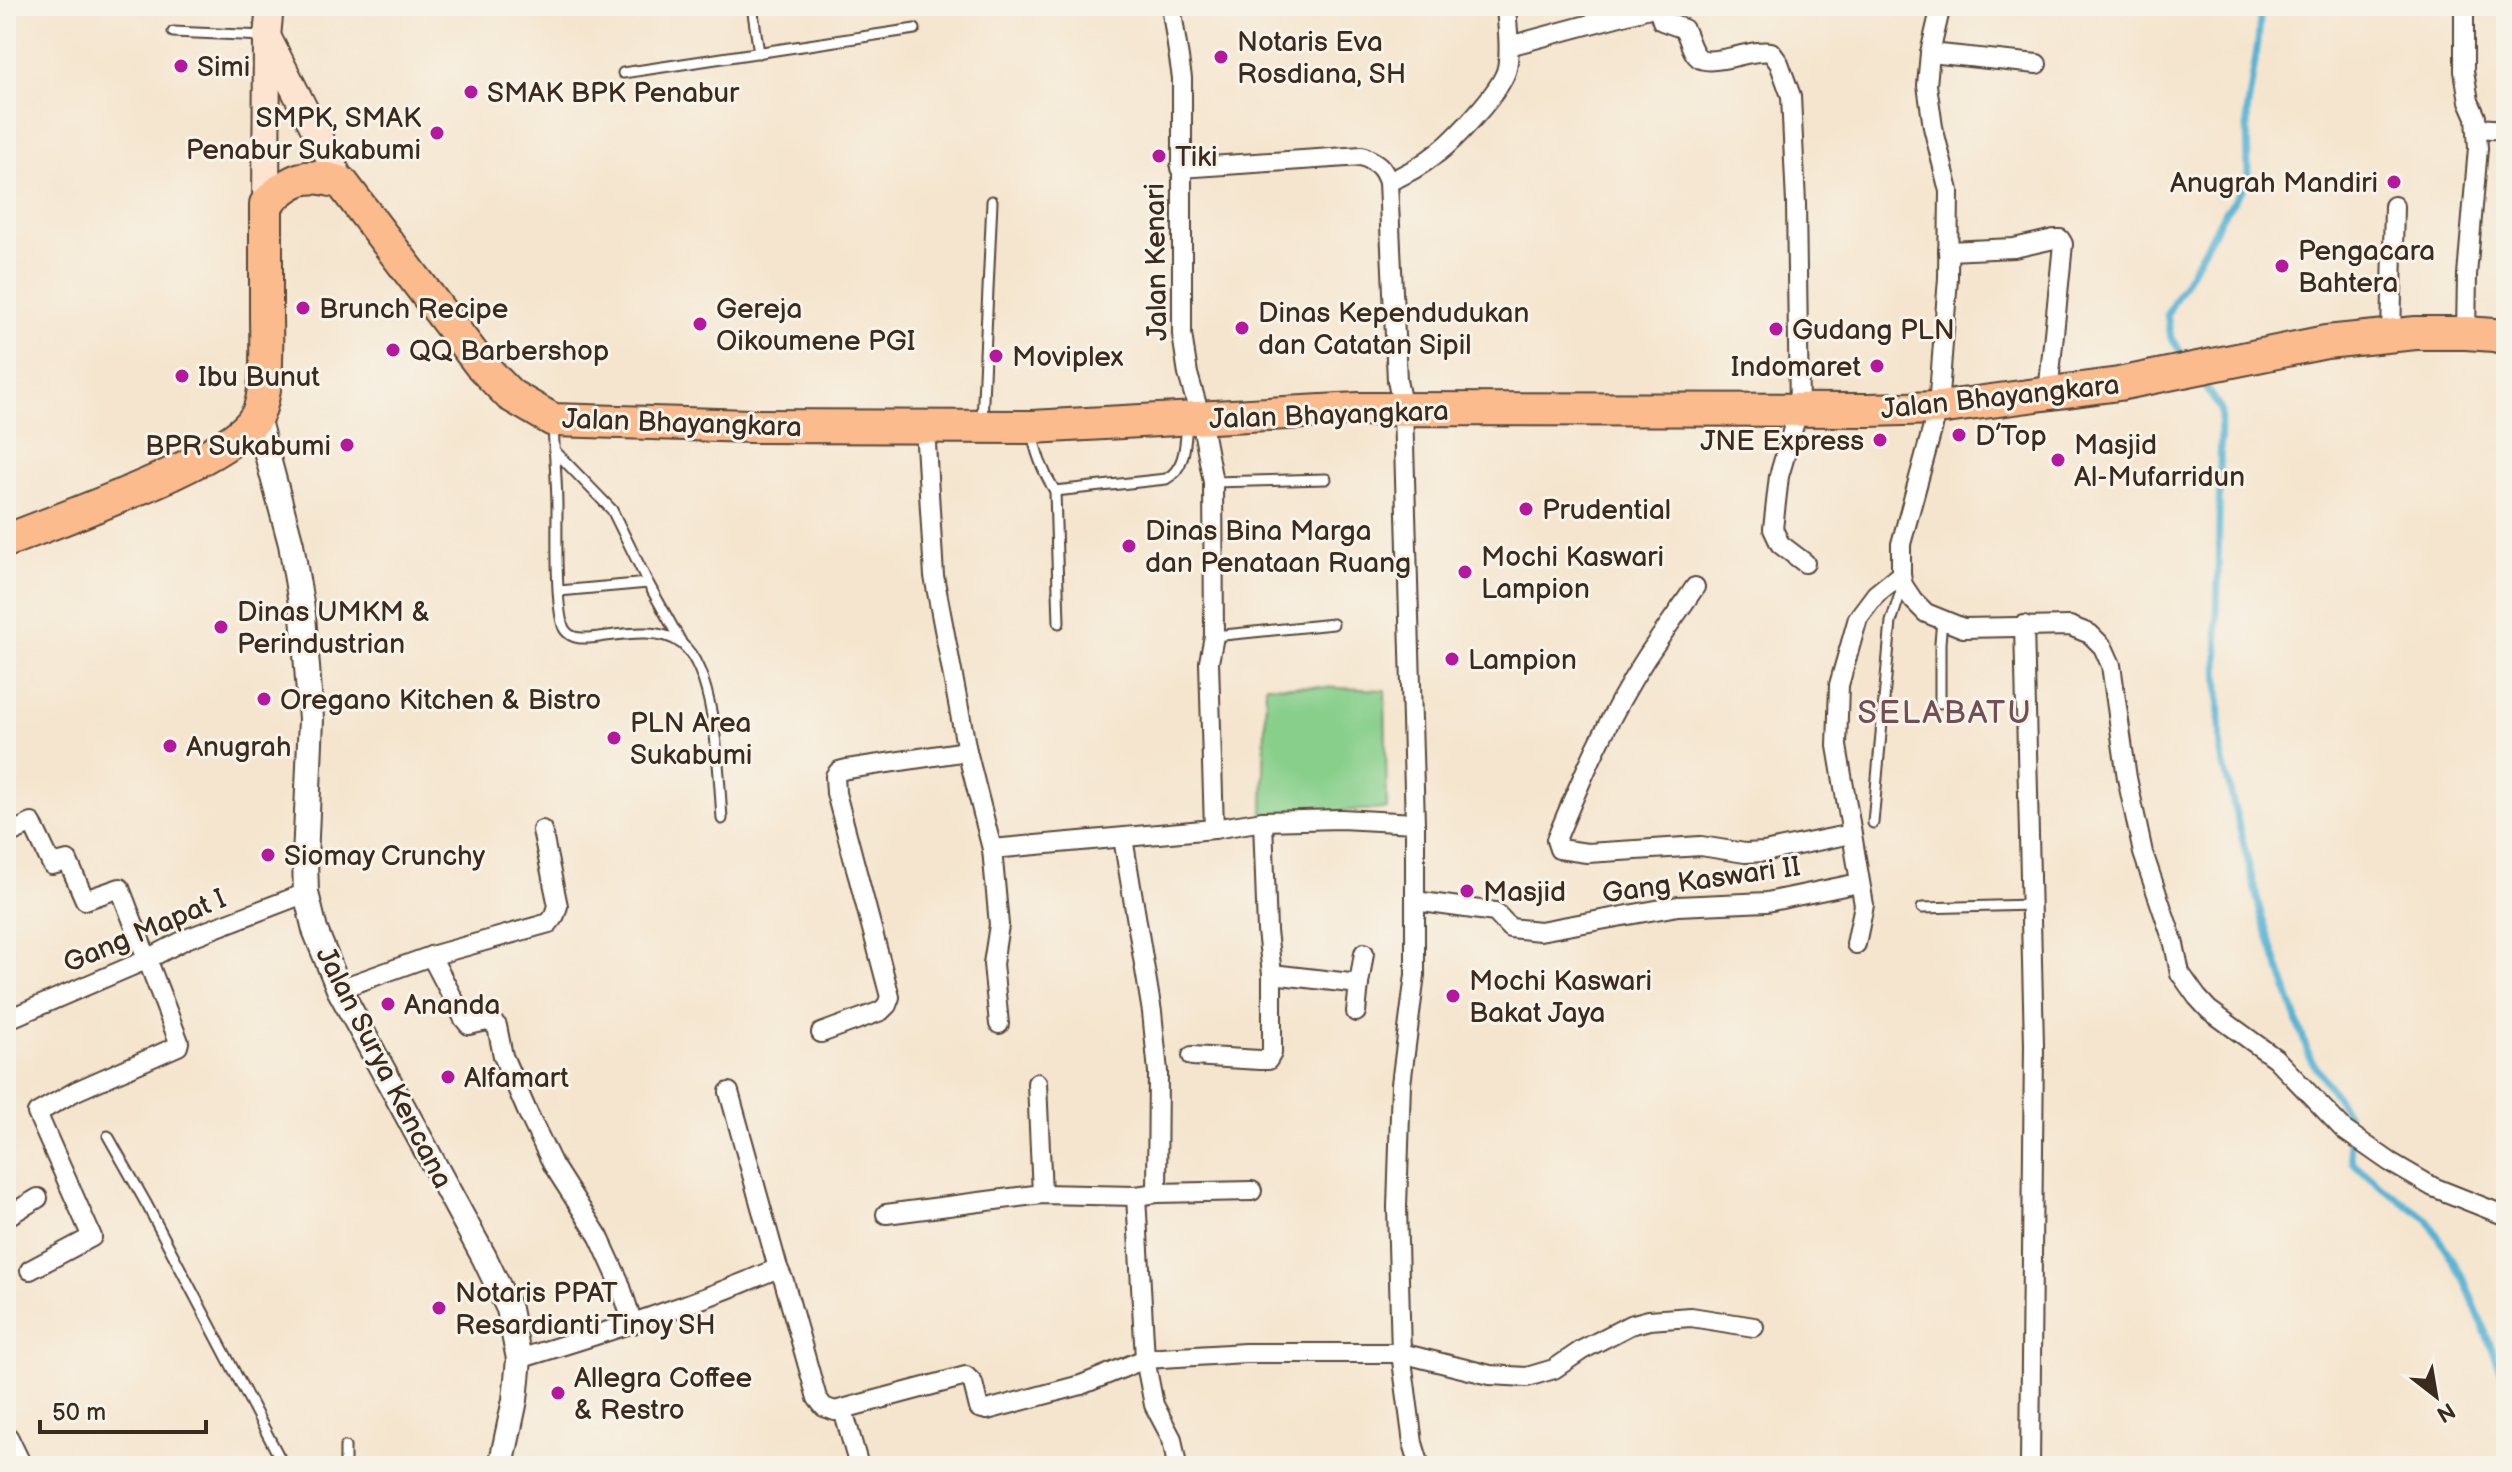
<svg xmlns="http://www.w3.org/2000/svg" width="2512" height="1472" font-family="'Balsamiq Sans',sans-serif">
	<style>
		.green { fill: #87cf8b; stroke: #617c54; stroke-width: 2 }
		.lines { fill: none; stroke-linecap: round; stroke-linejoin: round }
		.stream { stroke: #55b2d3; stroke-width: 7 }
		.service-casing { stroke: #574638; stroke-width: 13 }
		.minor-casing { stroke: #574638; stroke-width: 22 }
		.tertiary-casing { stroke: #574638; stroke-width: 28 }
		.secondary-casing { stroke: #574638; stroke-width: 30 }
		.trunk-casing { stroke: #574638; stroke-width: 36 }
		.service { stroke: #fff; stroke-width: 9 }
		.minor { stroke: #fff; stroke-width: 18 }
		.tertiary { stroke: #fff; stroke-width: 24 }
		.secondary { stroke: #fde4d1; stroke-width: 26 }
		.trunk { stroke: #fbbb8d; stroke-width: 32 }
		.poi-dot { fill: #b5179e; stroke: #f7f3e8; stroke-width: 3 }
		.labels { text-anchor: middle; stroke-width: 6; stroke-linejoin: round; paint-order: stroke }
		.poi-label { font-size: 28px; fill: #3b2a1e; stroke: #f7f3e8; text-anchor: start }
		.street-label { font-size: 28px; fill: #3b2a1e; stroke: #f7f3e8 }
		.quarter-label { font-size: 32px; letter-spacing: 2px; fill: #724e56; stroke: #f7f3e8 }
	</style>
	<rect width="100%" height="100%" fill="#f7f3e8"/>
	<filter id="ink" filterUnits="userSpaceOnUse"><feTurbulence type="fractalNoise" baseFrequency=".0125" numOctaves="2"/><feDisplacementMap in="SourceGraphic" scale="16" xChannelSelector="R" yChannelSelector="G"/><feConvolveMatrix kernelMatrix="1 2 1 2 8 2 1 2 1" color-interpolation-filters="sRGB"/></filter>
	<filter id="wash" filterUnits="userSpaceOnUse"><feTurbulence type="fractalNoise" baseFrequency=".006" numOctaves="4" result="noise"/><feDisplacementMap in="SourceGraphic" scale="32" xChannelSelector="R" yChannelSelector="G"/><feGaussianBlur stdDeviation="1.8" result="paint"/><feColorMatrix in="noise" values="0 0 0 0 0 0 0 0 0 0 0 0 0 0 0 0 0 1.4 0 .05"/><feComposite in="paint" operator="in"/></filter>
	<g filter="url(#wash)">
		<rect width="100%" height="100%" fill="#f5e5ce"/>
		<polygon class="green" points="1266,685 1385,690 1387,809 1263,814"/>
		<g class="lines">
			<g class="stream">
				<polyline points="2188,362 2171,338 2167,314 2222,217 2248,181 2247,113 2258,42 2261,6"/>
				<polyline points="2199,378 2221,410 2217,627 2221,754 2262,918 2310,1058 2347,1113 2348,1127"/>
				<polyline points="2349,1139 2352,1162 2382,1187 2428,1220 2464,1279 2506,1384"/>
			</g>
		</g>
	</g>
	<g filter="url(#ink)">
		<g class="lines">
			<g class="service-casing">
				<g id="service">
					<polyline points="752,6 759,53"/>
					<polyline points="173,32 265,36"/>
					<polyline points="623,73 915,29"/>
					<polyline points="982,422 992,201"/>
					<path d="M 553,424 C 554,452 557,481 557,509 C 557,530 555,616 565,630 C 573,641 587,638 599,637 C 623,634 661,627 682,644 C 716,672 719,776 722,819"/>
					<path d="M 1032,430 C 1035,453 1043,472 1055,491 L 1166,479 C 1186,468 1185,444 1187,423"/>
					<polyline points="554,450 612,510 648,583 681,642"/>
					<polyline points="1213,482 1326,479"/>
					<polyline points="1055,491 1059,623"/>
					<polyline points="2503,497 2506,449"/>
					<polyline points="559,591 648,583"/>
					<polyline points="1214,636 1333,624"/>
					<polyline points="1940,703 1940,643 1942,620"/>
					<polyline points="1873,823 1891,622 1903,585"/>
					<polyline points="1922,908 2031,905"/>
					<polyline points="108,1136 147,1205 284,1466"/>
					<polyline points="345,1447 345,1466"/>
				</g>
			</g>
			<g class="minor-casing">
				<g id="minor">
					<polyline points="1171,6 1182,78 1182,334 1188,374 1201,419 1213,482 1214,636 1209,662 1214,829"/>
					<path d="M 1657,6 L 1662,21 L 1684,29 C 1689,38 1691,52 1699,58 C 1712,67 1753,48 1771,52 L 1779,63 L 1791,96 L 1796,204 L 1799,408 L 1779,476 L 1773,529 L 1780,544 L 1805,563"/>
					<polyline points="1941,6 1930,53 1927,85 1933,127 1949,191 1948,278 1938,408 1901,544 1901,574 1903,585 1913,600 1926,613 1963,628 2070,626 2090,634 2103,647 2111,665 2127,778 2143,853 2174,944 2180,973 2197,997 2209,1010 2275,1058 2344,1130 2390,1162 2433,1187 2506,1216"/>
					<polyline points="2464,6 2464,71 2469,101 2476,117 2478,148 2467,275 2466,333"/>
					<polyline points="1509,46 1657,6"/>
					<polyline points="1930,53 2037,64"/>
					<polyline points="2478,128 2506,130"/>
					<path d="M 1180,168 L 1362,156 C 1378,163 1383,167 1388,182"/>
					<polyline points="1948,251 2014,248 2054,239 2060,239 2063,244 2048,394"/>
					<polyline points="2391,336 2394,206"/>
					<polyline points="925,427 934,576 967,751 992,849 1214,829 1263,821 1341,819 1415,823"/>
					<path d="M 1695,587 C 1679,611 1662,634 1646,658 C 1609,715 1582,777 1556,840 L 1559,849 L 1587,853 L 1701,846 L 1745,853 L 1764,852 L 1851,834"/>
					<polyline points="2024,625 2034,1045 2030,1466"/>
					<polyline points="6,835 32,823 52,865 68,861 85,900 120,888 179,1042 178,1046 76,1091 37,1113 92,1237 30,1270"/>
					<polyline points="1123,838 1152,1012 1158,1072 1157,1193"/>
					<polyline points="992,849 999,925 993,964 999,1024"/>
					<polyline points="1415,901 1495,912 1510,928 1540,931 1678,906 1767,902 1859,883"/>
					<polyline points="1856,944 1864,905 1837,746 1839,685 1858,618 1876,594 1901,574"/>
					<polyline points="431,956 464,1019 469,1025 487,1021 497,1026 503,1056 527,1111 553,1165 599,1237 619,1281 633,1324"/>
					<polyline points="1272,974 1359,984 1356,1012"/>
					<polyline points="1359,984 1364,953"/>
					<polyline points="339,989 431,956 549,923 555,915 558,906 542,830"/>
					<polyline points="6,1020 146,960 186,939 306,893"/>
					<polyline points="821,1033 881,1011 887,1005 890,997 836,793 835,776 839,771 847,769 967,751"/>
					<polyline points="1192,1056 1260,1060 1268,1060 1272,1053 1272,974 1267,931 1263,821"/>
					<polyline points="1037,1083 1042,1194"/>
					<polyline points="729,1092 778,1268"/>
					<polyline points="1136,1196 1145,1359 1154,1405 1172,1439 1177,1466"/>
					<polyline points="886,1214 1042,1194 1136,1196 1157,1193 1252,1191"/>
					<polyline points="6,1217 38,1198"/>
					<path d="M 519,1359 C 607,1332 694,1305 778,1268 L 784,1281 L 817,1398 L 824,1407 L 835,1411 L 966,1376 L 973,1383 L 979,1408 L 987,1410 L 1081,1385 L 1145,1359 L 1245,1353 L 1401,1353 L 1490,1375 L 1527,1377 L 1554,1369 L 1582,1350 L 1630,1325 L 1649,1320 L 1691,1317 L 1754,1327"/>
					<polyline points="843,1410 859,1466"/>
					<path d="M 1420,1466 L 1413,1443 L 1401,1353 L 1397,1207 L 1401,1084 L 1415,975 L 1415,823 L 1403,410 L 1397,380 L 1388,182 C 1405,175 1421,166 1436,154 C 1454,141 1503,89 1507,68 C 1511,48 1507,26 1506,6"/>
				</g>
			</g>
			<g class="tertiary-casing">
				<g id="tertiary">
					<polyline points="257,417 291,544 303,615 311,719 305,859 306,893 315,930 339,989 484,1257 509,1309 519,1359 515,1400 501,1466"/>
					<polyline points="6,1439 19,1466"/>
				</g>
			</g>
			<g class="secondary-casing">
				<g id="secondary">
					<polyline points="269,40 342,183"/>
					<polyline points="266,204 267,37 270,6"/>
				</g>
			</g>
			<g class="trunk-casing">
				<path id="trunk" d="M 6,541 C 59,519 231,461 256,417 C 269,395 266,340 266,314 C 266,277 266,240 266,204 C 291,178 307,171 342,183 L 480,364 L 510,395 L 553,420 L 751,426 L 1032,427 L 1359,409 L 1869,410 L 1938,408 L 2119,384 L 2326,342 L 2416,333 L 2466,333 L 2494,335 L 2506,338"/>
			</g>
			<use href="#service" class="service"/>
			<use href="#minor" class="minor"/>
			<use href="#tertiary" class="tertiary"/>
			<use href="#secondary" class="secondary"/>
			<use href="#trunk" class="trunk"/>
		</g>
	</g>
	<g class="poi-dot">
		<circle cx="1221" cy="57" r="8"/>
		<circle cx="181" cy="66" r="8"/>
		<circle cx="471" cy="92" r="8"/>
		<circle cx="437" cy="133" r="8"/>
		<circle cx="1159" cy="156" r="8"/>
		<circle cx="2394" cy="182" r="8"/>
		<circle cx="2282" cy="266" r="8"/>
		<circle cx="303" cy="308" r="8"/>
		<circle cx="700" cy="324" r="8"/>
		<circle cx="1242" cy="328" r="8"/>
		<circle cx="1776" cy="329" r="8"/>
		<circle cx="393" cy="350" r="8"/>
		<circle cx="996" cy="356" r="8"/>
		<circle cx="1877" cy="366" r="8"/>
		<circle cx="182" cy="376" r="8"/>
		<circle cx="1959" cy="435" r="8"/>
		<circle cx="1880" cy="440" r="8"/>
		<circle cx="347" cy="445" r="8"/>
		<circle cx="2058" cy="460" r="8"/>
		<circle cx="1526" cy="509" r="8"/>
		<circle cx="1129" cy="546" r="8"/>
		<circle cx="1465" cy="572" r="8"/>
		<circle cx="221" cy="627" r="8"/>
		<circle cx="1452" cy="659" r="8"/>
		<circle cx="264" cy="699" r="8"/>
		<circle cx="614" cy="738" r="8"/>
		<circle cx="170" cy="746" r="8"/>
		<circle cx="268" cy="855" r="8"/>
		<circle cx="1467" cy="891" r="8"/>
		<circle cx="1453" cy="996" r="8"/>
		<circle cx="388" cy="1004" r="8"/>
		<circle cx="448" cy="1077" r="8"/>
		<circle cx="439" cy="1308" r="8"/>
		<circle cx="558" cy="1393" r="8"/>
	</g>
	<g class="labels">
		<g class="poi-label">
			<text x="1237" y="51">Notaris Eva<tspan x="1237" dy="32">Rosdiana, SH</tspan></text>
			<text x="197" y="76">Simi</text>
			<text x="487" y="102">SMAK BPK Penabur</text>
			<text x="421" y="127" text-anchor="end">SMPK, SMAK<tspan x="421" dy="32">Penabur Sukabumi</tspan></text>
			<text x="1175" y="166">Tiki</text>
			<text x="2378" y="192" text-anchor="end">Anugrah Mandiri</text>
			<text x="2298" y="260">Pengacara<tspan x="2298" dy="32">Bahtera</tspan></text>
			<text x="319" y="318">Brunch Recipe</text>
			<text x="716" y="318">Gereja<tspan x="716" dy="32">Oikoumene PGI</tspan></text>
			<text x="1258" y="322">Dinas Kependudukan<tspan x="1258" dy="32">dan Catatan Sipil</tspan></text>
			<text x="1792" y="339">Gudang PLN</text>
			<text x="409" y="360">QQ Barbershop</text>
			<text x="1012" y="366">Moviplex</text>
			<text x="1861" y="376" text-anchor="end">Indomaret</text>
			<text x="198" y="386">Ibu Bunut</text>
			<text x="1975" y="445">D’Top</text>
			<text x="1864" y="450" text-anchor="end">JNE Express</text>
			<text x="2074" y="454">Masjid<tspan x="2074" dy="32">Al-Mufarridun</tspan></text>
			<text x="331" y="455" text-anchor="end">BPR Sukabumi</text>
			<text x="1542" y="519">Prudential</text>
			<text x="1145" y="540">Dinas Bina Marga<tspan x="1145" dy="32">dan Penataan Ruang</tspan></text>
			<text x="1481" y="566">Mochi Kaswari<tspan x="1481" dy="32">Lampion</tspan></text>
			<text x="237" y="621">Dinas UMKM &amp;<tspan x="237" dy="32">Perindustrian</tspan></text>
			<text x="1468" y="669">Lampion</text>
			<text x="280" y="709">Oregano Kitchen &amp; Bistro</text>
			<text x="630" y="732">PLN Area<tspan x="630" dy="32">Sukabumi</tspan></text>
			<text x="186" y="756">Anugrah</text>
			<text x="284" y="865">Siomay Crunchy</text>
			<text x="1483" y="901">Masjid</text>
			<text x="1469" y="990">Mochi Kaswari<tspan x="1469" dy="32">Bakat Jaya</tspan></text>
			<text x="404" y="1014">Ananda</text>
			<text x="464" y="1087">Alfamart</text>
			<text x="455" y="1302">Notaris PPAT<tspan x="455" dy="32">Resardianti Tinoy SH</tspan></text>
			<text x="574" y="1387">Allegra Coffee<tspan x="574" dy="32">&amp; Restro</tspan></text>
		</g>
		<g class="street-label">
			<text transform="translate(1155 262) rotate(-91)" y="10">Jalan Kenari</text>
			<text transform="translate(2000 396) rotate(-6)" y="10">Jalan Bhayangkara</text>
			<text transform="translate(1329 414) rotate(-2)" y="10">Jalan Bhayangkara</text>
			<text transform="translate(682 422) rotate(2)" y="10">Jalan Bhayangkara</text>
			<text transform="translate(1701 879) rotate(-8)" y="10">Gang Kaswari II</text>
			<text transform="translate(144 930) rotate(-23)" y="10">Gang Mapat I</text>
			<text transform="translate(385 1067) rotate(63)" y="10">Jalan Surya Kencana</text>
		</g>
		<g class="quarter-label">
			<text x="1945" y="723">SELABATU</text>
		</g>
	</g>
	<rect width="2512" height="1472" fill="none" stroke="#f7f3e8" stroke-width="32"/>
	<g transform="translate(2436 1396) rotate(149)" stroke="#f7f3e8" stroke-width="6" paint-order="stroke">
	<path d="M0-6L14 30L0 20L-14 30Z" fill="#3b2a1e"/>
	<text y="-12" font-size="22" font-weight="bold" text-anchor="middle" fill="#3b2a1e">N</text>
	</g>
	<path d="M40 1420v12h166v-12" fill="none" stroke="#3b2a1e" stroke-width="4"/>
	<text x="52" y="1420" font-size="24" fill="#3b2a1e" stroke="#f7f3e8" stroke-width="6" paint-order="stroke">50 m</text>
</svg>
